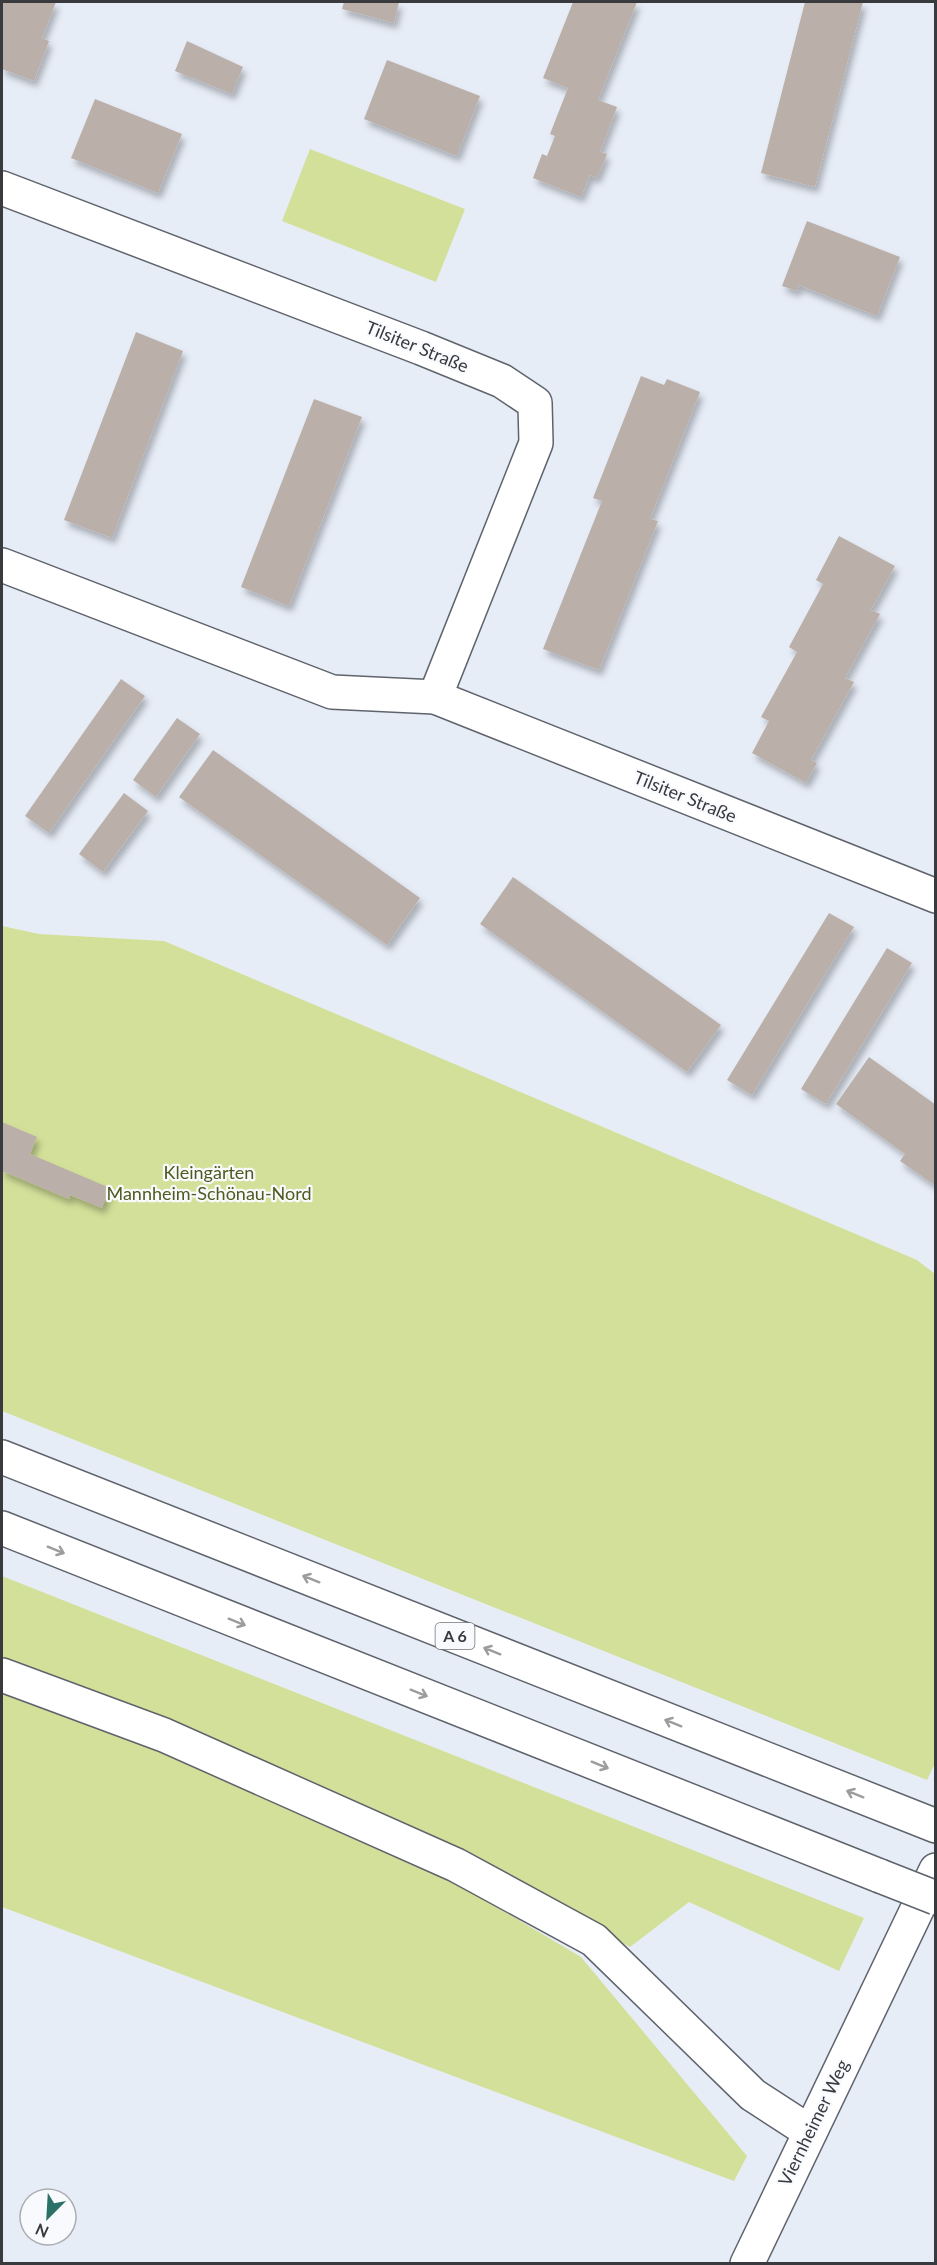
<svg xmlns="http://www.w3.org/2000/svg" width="937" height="2265" font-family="Lato,sans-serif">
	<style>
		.green { fill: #d3e099 }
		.building { fill: #baafa9; filter: url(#shadow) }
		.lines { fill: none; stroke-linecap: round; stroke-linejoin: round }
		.minor-casing { stroke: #5f636c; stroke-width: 36 }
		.highway-casing { stroke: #5f636c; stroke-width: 36 }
		.minor { stroke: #fff; stroke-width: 33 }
		.highway { stroke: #fff; stroke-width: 33 }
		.highway-bridge-casing { stroke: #5f636c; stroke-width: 36; stroke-linecap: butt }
		.highway-bridge { stroke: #fff; stroke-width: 33 }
		.oneway { stroke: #9c9c9e }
		.labels { text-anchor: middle; stroke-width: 4.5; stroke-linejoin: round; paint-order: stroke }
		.shield { fill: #f8fafe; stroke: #727478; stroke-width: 1.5 }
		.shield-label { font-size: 16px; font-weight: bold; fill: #383a3e }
		.street-label { font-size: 18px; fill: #383a3e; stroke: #f8fafe }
		.park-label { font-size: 18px; fill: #515a1e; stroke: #f8fafe }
	</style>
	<defs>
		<filter id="shadow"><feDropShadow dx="3.5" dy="6" stdDeviation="3" flood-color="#0004"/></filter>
	</defs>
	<rect width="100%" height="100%" fill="#e7edf7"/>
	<g class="green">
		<polygon points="310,149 465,209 436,282 282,221"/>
		<polygon points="2,926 39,934 164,941 917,1260 935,1274 936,1761 927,1780 2,1411"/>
		<polygon points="2,1576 864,1918 839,1971 689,1902 630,1947 461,1855 2,1664"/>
		<polygon points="2,1689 159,1747 449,1879 581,1957 747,2156 734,2181 2,1907"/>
	</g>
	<g class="building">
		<polygon points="2,2 56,2 42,38 49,41 34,81 2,69"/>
		<polygon points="344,2 399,2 394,23 342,9"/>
		<polygon points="573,2 637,2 598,100 617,107 600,152 607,154 597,178 590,175 581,197 533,178 542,154 547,156 555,136 550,134 568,88 543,78"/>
		<polygon points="805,2 863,2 815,187 761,173"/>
		<polygon points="187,41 243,67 232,94 175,71"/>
		<polygon points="387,60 480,96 457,156 364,119"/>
		<polygon points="95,99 182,134 158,193 71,158"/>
		<polygon points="807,221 900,257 877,316 799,285 797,291 782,286"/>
		<polygon points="136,332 183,351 112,538 64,520"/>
		<polygon points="641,376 664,385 667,379 700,392 650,519 658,521 599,670 543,649 602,501 593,498"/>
		<polygon points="314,399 362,417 289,606 241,587"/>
		<polygon points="839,536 895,566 871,610 880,614 845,678 854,682 811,760 817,763 806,783 752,753 769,721 761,717 797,652 789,647 823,584 816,580"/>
		<polygon points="121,679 145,696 49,833 25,816"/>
		<polygon points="177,718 200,734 156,797 133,780"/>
		<polygon points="213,750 420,898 387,945 179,797"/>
		<polygon points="124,793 148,811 103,872 79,854"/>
		<polygon points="513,877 721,1025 687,1072 480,924"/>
		<polygon points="829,913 854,927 752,1095 727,1080"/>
		<polygon points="887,948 912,963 826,1104 801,1089"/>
		<polygon points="869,1057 936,1105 936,1186 900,1161 905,1154 836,1104"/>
		<polygon points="2,1122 37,1137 30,1154 110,1188 102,1208 70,1195 69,1199 2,1171"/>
	</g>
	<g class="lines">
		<g class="minor-casing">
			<g id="minor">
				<polyline points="2,188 421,348 502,381 535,403 536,443 435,697 936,896"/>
				<polyline points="2,565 332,692 435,697"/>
				<polyline points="2,1675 164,1735 456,1865 594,1940 753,2095 810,2132"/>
				<polyline points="747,2264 936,1870"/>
			</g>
		</g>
		<g class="highway-casing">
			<g id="highway">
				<polyline points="2,1457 936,1826"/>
				<polyline points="2,1528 880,1876"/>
			</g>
		</g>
		<use href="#minor" class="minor"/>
		<use href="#highway" class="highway"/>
		<g class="highway-bridge-casing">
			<polyline id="highway-bridge" points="880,1876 936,1898"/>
		</g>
		<use href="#highway-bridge" class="highway-bridge"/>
	</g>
	<defs><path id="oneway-shaft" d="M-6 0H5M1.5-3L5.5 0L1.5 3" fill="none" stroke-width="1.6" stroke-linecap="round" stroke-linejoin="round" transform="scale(1.5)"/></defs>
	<g class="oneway">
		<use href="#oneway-shaft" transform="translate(56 1550) rotate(22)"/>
		<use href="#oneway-shaft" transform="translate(311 1579) rotate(-158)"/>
		<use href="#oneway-shaft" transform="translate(237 1622) rotate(22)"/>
		<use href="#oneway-shaft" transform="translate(492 1651) rotate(-158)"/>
		<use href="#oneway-shaft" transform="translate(419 1693) rotate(22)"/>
		<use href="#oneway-shaft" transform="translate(673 1723) rotate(-158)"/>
		<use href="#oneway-shaft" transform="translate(600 1765) rotate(22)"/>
		<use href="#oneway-shaft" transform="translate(855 1794) rotate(-158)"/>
	</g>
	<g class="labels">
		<rect class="shield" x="435.5" y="1623" width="39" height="26" rx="4.5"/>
		<g class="shield-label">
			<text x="455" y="1642">A 6</text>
		</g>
		<g class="street-label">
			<text transform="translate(417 347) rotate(22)" y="6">Tilsiter Straße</text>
			<text transform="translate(685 797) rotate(22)" y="6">Tilsiter Straße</text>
			<text transform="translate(814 2123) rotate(-64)" y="6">Viernheimer Weg</text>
		</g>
		<g class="park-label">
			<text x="209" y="1179">Kleingärten<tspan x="209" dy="21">Mannheim-Schönau-Nord</tspan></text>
		</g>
	</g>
	<rect width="937" height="2265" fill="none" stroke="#383a3e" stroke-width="6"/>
	<g transform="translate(48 2217) rotate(204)"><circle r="28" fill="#f8fafe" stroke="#abadb1" stroke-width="1.5"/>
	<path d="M0-4.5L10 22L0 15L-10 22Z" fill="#2b7166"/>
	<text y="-9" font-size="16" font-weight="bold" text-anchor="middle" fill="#383a3e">N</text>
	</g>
</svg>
